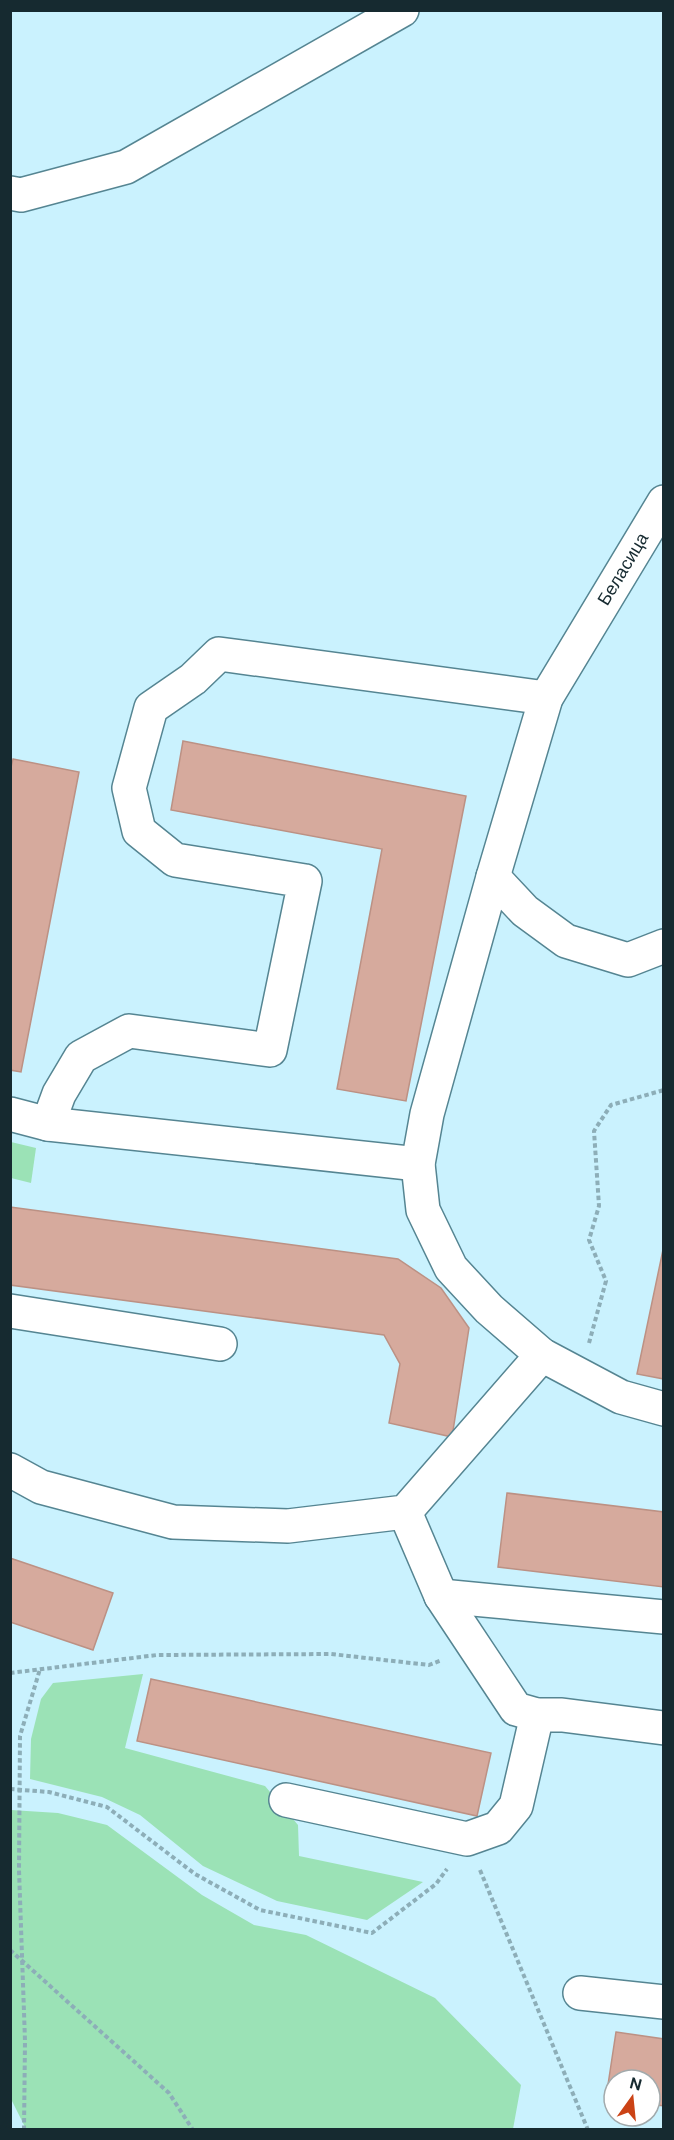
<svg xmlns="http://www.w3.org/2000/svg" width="674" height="2140" font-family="'DM Sans',sans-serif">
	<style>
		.green { fill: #9be2b6 }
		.building { fill: #d6aa9d; stroke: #bc9184; stroke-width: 1.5 }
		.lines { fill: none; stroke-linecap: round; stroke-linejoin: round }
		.minor-casing { stroke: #558592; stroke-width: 36 }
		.path { stroke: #8daeb8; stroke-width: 4; stroke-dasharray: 4.5 3; stroke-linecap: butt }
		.minor { stroke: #fff; stroke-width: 33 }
		.labels { text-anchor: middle; stroke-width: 4.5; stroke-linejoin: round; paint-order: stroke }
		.street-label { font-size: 18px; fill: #162a30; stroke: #fff }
	</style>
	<rect width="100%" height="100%" fill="#caf2fe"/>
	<g class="green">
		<polygon points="11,1142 36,1148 31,1183 11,1178"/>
		<polygon points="143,1674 125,1748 265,1786 298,1825 299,1856 423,1882 367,1920 277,1901 203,1866 140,1815 102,1797 30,1779 31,1739 41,1699 53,1683"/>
		<polygon points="11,1810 58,1813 107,1825 202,1895 254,1925 306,1935 435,1998 521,2085 513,2129 26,2129 11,2099"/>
	</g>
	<g class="building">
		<polygon points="183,741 466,796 406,1101 337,1089 382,849 171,810"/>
		<polygon points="13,759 79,772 21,1072 10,1070 10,771"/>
		<polygon points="10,1207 398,1259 441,1288 469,1328 452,1437 389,1423 400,1364 384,1335 10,1285"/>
		<polygon points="664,1245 664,1379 637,1374"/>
		<polygon points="507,1493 664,1512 664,1587 498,1567"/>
		<polygon points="10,1558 113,1593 93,1650 10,1622"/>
		<polygon points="151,1679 491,1753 477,1816 137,1741"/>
		<polygon points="616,2032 664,2039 664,2106 650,2104 650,2080 614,2080 614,2099 606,2098"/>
	</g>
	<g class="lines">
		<g class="minor-casing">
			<g id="minor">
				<polyline points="10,193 21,195 126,167 402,10"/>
				<polyline points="664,502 546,698 493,877 427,1114 418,1164 423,1210 451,1268 489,1309 542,1355 621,1397 664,1409"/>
				<polyline points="493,877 525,911 566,941 628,960 664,946"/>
				<polyline points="10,1114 48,1124 418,1164"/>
				<polyline points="48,1124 59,1094 81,1057 129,1031 270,1050 305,881 175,860 139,831 129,788 151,708 193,679 219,654 546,698"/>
				<polyline points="10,1311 220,1344"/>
				<polyline points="10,1470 41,1487 173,1522 288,1526 405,1512 542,1355"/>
				<polyline points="405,1512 441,1596 516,1709 537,1715 562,1715 664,1728"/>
				<polyline points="441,1596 664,1617"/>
				<polyline points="286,1800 467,1839 498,1828 516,1806 537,1715"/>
				<polyline points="580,1993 664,2002"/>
			</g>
		</g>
		<g class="path">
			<polyline points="589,1343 606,1281 589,1240 599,1206 594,1131 611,1105 664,1090"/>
			<polyline points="10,1673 157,1655 331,1654 429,1665 442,1660"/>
			<polyline points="10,1789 49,1792 107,1807 195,1874 260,1910 372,1933 436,1884 447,1869"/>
			<polyline points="480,1870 588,2130"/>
			<polyline points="10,1950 169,2093 193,2130"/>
			<polyline points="24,2130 25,2041 19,1870 20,1736 40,1669"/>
		</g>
		<use href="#minor" class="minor"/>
	</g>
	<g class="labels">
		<g class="street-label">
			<text transform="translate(623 569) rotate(-59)" y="6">Беласица</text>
		</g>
	</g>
	<rect width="674" height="2140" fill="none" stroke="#162a30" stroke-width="24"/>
	<g transform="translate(632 2098) rotate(15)"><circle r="28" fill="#ffffff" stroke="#a2aaac" stroke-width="1.5"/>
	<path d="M0-4.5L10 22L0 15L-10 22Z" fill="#cb4316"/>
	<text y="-9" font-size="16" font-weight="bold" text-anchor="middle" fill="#162a30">N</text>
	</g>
</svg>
